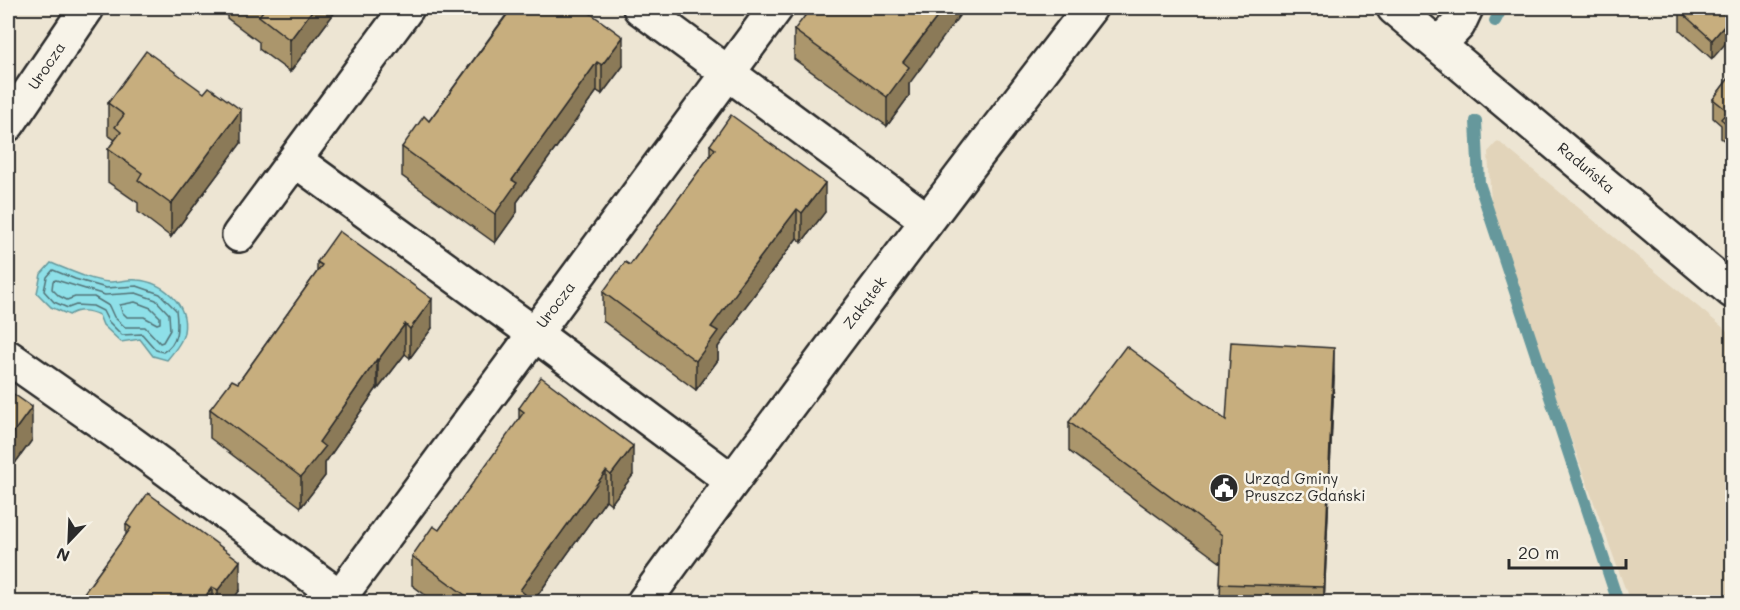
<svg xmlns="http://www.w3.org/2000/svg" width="1740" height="610" font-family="Mali,sans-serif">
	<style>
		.built { fill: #e2d4ba }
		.water { fill: #8ee0e8; stroke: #66989c; stroke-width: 1.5 }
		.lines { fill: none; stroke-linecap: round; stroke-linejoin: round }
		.shore { stroke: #537377; stroke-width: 1.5 }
		.stream { stroke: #66989c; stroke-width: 12 }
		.street-casing { stroke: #2b2b2b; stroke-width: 38 }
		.secondary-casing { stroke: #2b2b2b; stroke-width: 38 }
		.street { stroke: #f7f3e8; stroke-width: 33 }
		.secondary { stroke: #f7f3e8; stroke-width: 33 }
		.wall { fill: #ab966c; stroke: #2b2b2b; stroke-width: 1.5 }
		.shaded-wall { fill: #8b7a58; stroke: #2b2b2b; stroke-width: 1.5 }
		.building { fill: #c7ae7e; stroke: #2b2b2b; stroke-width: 1.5 }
		.labels { text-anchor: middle; stroke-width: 5; stroke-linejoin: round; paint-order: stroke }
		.street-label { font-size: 15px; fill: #2b2b2b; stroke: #f7f3e8 }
		.poi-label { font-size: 15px; fill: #2b2b2b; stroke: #f7f3e8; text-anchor: start }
	</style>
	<rect width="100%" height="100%" fill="#ede5d3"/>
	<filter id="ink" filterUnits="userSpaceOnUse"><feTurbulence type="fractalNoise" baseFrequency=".0167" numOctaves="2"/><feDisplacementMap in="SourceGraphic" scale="12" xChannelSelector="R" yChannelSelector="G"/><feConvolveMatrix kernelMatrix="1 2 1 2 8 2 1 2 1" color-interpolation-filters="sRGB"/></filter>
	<g filter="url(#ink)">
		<polygon class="built" points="1498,141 1732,335 1732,602 1630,602 1492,221 1488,152"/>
		<path class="water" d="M 51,263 C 69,270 89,280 109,282 C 118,282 128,279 137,280 C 163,282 189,304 184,332 C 183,341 173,353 167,360 L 153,356 L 140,339 L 121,342 L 103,325 L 99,315 C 88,310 79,309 69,315 L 51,307 L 37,293 L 41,274 Z"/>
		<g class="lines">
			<g class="shore">
				<path d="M 53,270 L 75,279 L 106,288 L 137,286 L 160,294 L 176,310 C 178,327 179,343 163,352 L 156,350 L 142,334 L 122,335 L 108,321 L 103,311 L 93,306 L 76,305 L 68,308 L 54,302 L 44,291 L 47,277 Z"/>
				<polygon points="56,280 105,295 136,293 156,300 169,314 170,330 163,342 160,343 145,327 125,327 114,317 109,306 94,297 75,297 67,300 59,296 52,289 53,281"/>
				<polygon points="135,302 151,308 160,317 160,323 157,324 144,317 127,317 122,312 120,305"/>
			</g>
			<g class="stream">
				<polyline points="1495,21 1502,8"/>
				<polyline points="1476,121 1479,183 1618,602"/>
			</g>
			<g class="street-casing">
				<g id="street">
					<polyline points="640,8 927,220"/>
					<polyline points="1439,45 1458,25 1466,8"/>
					<polyline points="8,124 87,8"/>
					<polyline points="295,160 535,334 732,481"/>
					<polyline points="239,235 407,8"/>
					<polyline points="8,357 131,443 347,602"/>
					<polyline points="336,602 776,8"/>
					<path d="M 644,602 C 789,402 939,204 1090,8"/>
				</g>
			</g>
			<g class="secondary-casing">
				<polyline id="secondary" points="1394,8 1732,291"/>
			</g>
			<use href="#street" class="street"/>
			<use href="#secondary" class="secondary"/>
		</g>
		<g class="wall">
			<polygon points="227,8 338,8 290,72 259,49 259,42 227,18"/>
			<polygon points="509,8 583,8 623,66 602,94 597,91 517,202 517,212 495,243 402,176 402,147 429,121 509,11"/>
			<polygon points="1678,8 1732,8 1712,59 1680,30 1680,11 1681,10"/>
			<polygon points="794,30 909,84 909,96 887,126 794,59"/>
			<polygon points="1732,74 1732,146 1721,138 1721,125 1713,118 1713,99"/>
			<polygon points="108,103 241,143 171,237 138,212 138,203 108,182 108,149 115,140 108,135"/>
			<polygon points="710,145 825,212 802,242 797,238 739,315 739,318 718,347 718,360 696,390 603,321 603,292 630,265 710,156"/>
			<polygon points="317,262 432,328 410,358 405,354 378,389 377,388 325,463 325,476 301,507 210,438 210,409 238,383 317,272"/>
			<polygon points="1334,377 1324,603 1220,603 1221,563 1069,451 1069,422 1226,420"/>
			<polygon points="8,390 32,440 10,470 8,468"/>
			<polygon points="519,408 633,475 611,504 606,500 532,603 436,603 412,585 412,556 439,530 519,420"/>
			<polygon points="126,524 240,590 230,603 77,603 126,535"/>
		</g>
		<g class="shaded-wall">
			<polygon points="314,8 338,8 290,72 290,40"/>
			<polygon points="944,8 965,8 909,84 909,96 887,126 887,97 903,62"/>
			<polygon points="1732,17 1732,36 1712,59 1712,40"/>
			<polygon points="623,37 623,66 602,94 602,65"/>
			<polygon points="597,62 597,91 517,202 517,212 495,243 495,214 512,180"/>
			<polygon points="241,110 241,143 171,237 171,204"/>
			<polygon points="825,183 825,212 802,242 802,213"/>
			<polygon points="797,209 797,238 739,315 739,318 718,347 718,360 696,390 696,361 711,327 737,288"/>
			<polygon points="432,299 432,328 410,358 410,329"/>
			<polygon points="405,324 405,354 378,389 378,360"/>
			<polygon points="1334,348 1334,377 1324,603 1324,587"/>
			<polygon points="377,359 377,388 325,463 325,476 301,507 301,477 319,442"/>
			<polygon points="32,407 32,440 10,470 10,437"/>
			<polygon points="633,446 633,475 611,504 611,475"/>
			<polygon points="606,471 606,500 532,603 518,603 520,590"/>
			<polygon points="240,561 240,590 230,603 218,603 218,590"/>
			<polygon points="212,587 212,603 201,603"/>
		</g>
		<g class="building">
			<polygon points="257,8 314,8 290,40 259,16 263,11"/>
			<polygon points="512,8 583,8 623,37 602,65 597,62 512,180 517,183 495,214 402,147 424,116 429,121"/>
			<polygon points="811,8 944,8 903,62 909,67 887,97 794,30"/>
			<polygon points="1683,8 1732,8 1732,17 1712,40 1680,11"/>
			<polygon points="146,51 204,93 209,87 241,110 171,204 138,180 142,173 108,149 121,132 115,127 124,115 108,103"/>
			<polygon points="1732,74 1732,128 1721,119 1728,111 1713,99"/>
			<polygon points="731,115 825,183 802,213 797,209 737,288 739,289 711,327 718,331 696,361 603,292 625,262 630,265 715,149 710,145"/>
			<polygon points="339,231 432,299 410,329 405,324 378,360 377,359 319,442 325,447 301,477 210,409 232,380 238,383 322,265 317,262"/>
			<polygon points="1231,342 1334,348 1324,587 1220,584 1222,535 1069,422 1126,346 1226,420"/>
			<polygon points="541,377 633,446 611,475 606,471 520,590 525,594 518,603 476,603 412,556 433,526 439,530 524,412 519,408"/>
			<polygon points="8,390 32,407 10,437 8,435"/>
			<polygon points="148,493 240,561 218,590 212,587 201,603 77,603 131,528 126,524"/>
		</g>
	</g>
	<defs>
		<g id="civic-disc" transform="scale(1.5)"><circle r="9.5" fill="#2b2b2b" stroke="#f7f3e8"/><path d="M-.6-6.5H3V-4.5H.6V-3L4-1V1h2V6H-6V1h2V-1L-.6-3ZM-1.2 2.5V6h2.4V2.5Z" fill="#fff"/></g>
	</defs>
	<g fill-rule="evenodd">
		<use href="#civic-disc" x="1224" y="488"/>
	</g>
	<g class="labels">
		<g class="street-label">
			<text transform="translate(47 66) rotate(-56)" y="5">Urocza</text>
			<text transform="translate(1586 168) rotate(40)" y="5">Raduńska</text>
			<text transform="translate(865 303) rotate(-53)" y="5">Zakątek</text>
			<text transform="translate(556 305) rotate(-53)" y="5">Urocza</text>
		</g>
		<g class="poi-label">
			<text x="1245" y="484">Urząd Gminy<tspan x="1245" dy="17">Pruszcz Gdański</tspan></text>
		</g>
	</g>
	<rect width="1740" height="610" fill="none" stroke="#f7f3e8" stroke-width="30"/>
	<rect x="15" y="15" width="1710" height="580" fill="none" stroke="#2b2b2b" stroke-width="2" filter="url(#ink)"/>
	<g transform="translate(69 541) rotate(203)" stroke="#f7f3e8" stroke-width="4.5" paint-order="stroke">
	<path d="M0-4.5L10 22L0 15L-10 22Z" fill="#2b2b2b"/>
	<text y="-9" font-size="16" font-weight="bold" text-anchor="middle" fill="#2b2b2b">N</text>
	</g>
	<path d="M1509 559v9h117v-9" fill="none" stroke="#2b2b2b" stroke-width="3"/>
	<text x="1518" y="559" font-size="18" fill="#2b2b2b" stroke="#f7f3e8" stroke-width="4.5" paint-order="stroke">20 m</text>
</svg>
